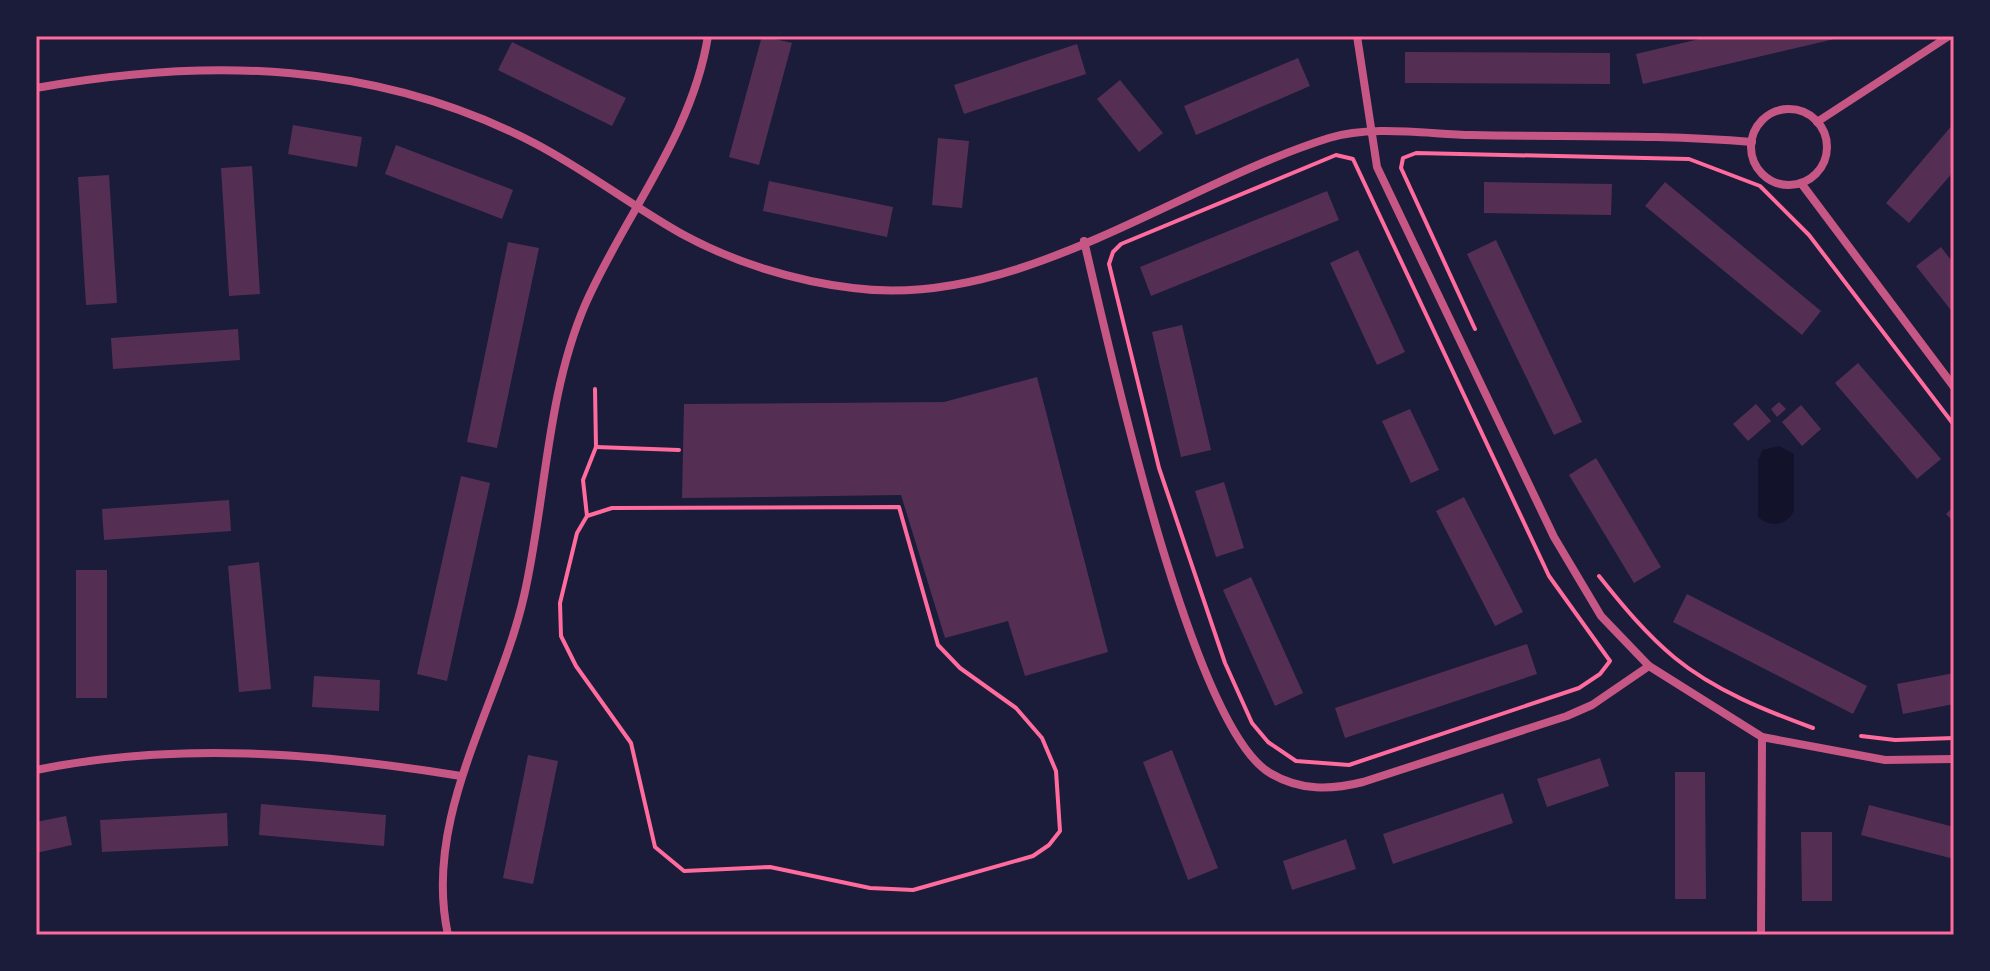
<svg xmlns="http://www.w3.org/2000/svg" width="1990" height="971" font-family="Poppins,sans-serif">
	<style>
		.water { fill: #12122b }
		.building { fill: #542f53 }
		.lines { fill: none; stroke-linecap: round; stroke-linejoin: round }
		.path { stroke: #ff6b9d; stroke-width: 4 }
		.minor { stroke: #c65784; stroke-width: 8 }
		.neatline { fill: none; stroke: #ff6b9d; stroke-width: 3 }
	</style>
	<rect width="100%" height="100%" fill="#1b1b3a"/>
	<path class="water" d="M 1779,446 L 1794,454 L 1794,511 C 1785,526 1771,528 1758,517 L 1758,460 L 1763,450 Z"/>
	<g class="building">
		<polygon points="762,36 792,43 759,165 729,157"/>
		<polygon points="1712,36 1843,36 1843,37 1643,84 1636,54"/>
		<polygon points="512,42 626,98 612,126 498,70"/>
		<polygon points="1077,44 1086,74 964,114 954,85"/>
		<polygon points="1405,52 1610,53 1610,84 1405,83"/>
		<polygon points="1298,58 1310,86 1196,135 1184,106"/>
		<polygon points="1120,80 1163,133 1139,152 1097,99"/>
		<polygon points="1954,123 1954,171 1909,223 1886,203"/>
		<polygon points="293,125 362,137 357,167 288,154"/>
		<polygon points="938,138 969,141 962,208 932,205"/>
		<polygon points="396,145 513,190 502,219 385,174"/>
		<polygon points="252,166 260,294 229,296 221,168"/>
		<polygon points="109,175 117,303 86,305 78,177"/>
		<polygon points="769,181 893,207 887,237 763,211"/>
		<polygon points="1484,182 1612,184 1611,215 1484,213"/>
		<polygon points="1665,182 1821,311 1802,335 1645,206"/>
		<polygon points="1327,191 1339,220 1151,296 1140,267"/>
		<polygon points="1496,240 1582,422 1554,435 1467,254"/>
		<polygon points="508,242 539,248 497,448 467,442"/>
		<polygon points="1941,247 1954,264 1954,314 1916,266"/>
		<polygon points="1358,250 1405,352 1377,365 1330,263"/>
		<polygon points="1182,325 1211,450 1181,457 1152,332"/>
		<polygon points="238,329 240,360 113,369 111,338"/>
		<polygon points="1858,363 1941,459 1917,479 1835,383"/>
		<polygon points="1037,377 1108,652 1025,676 1008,621 945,638 901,495 682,498 684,404 944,402"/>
		<polygon points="1779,402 1786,409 1777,417 1771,409"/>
		<polygon points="1756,404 1771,421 1748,441 1733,424"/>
		<polygon points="1801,405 1821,429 1802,446 1782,422"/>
		<polygon points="1410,409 1439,470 1411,483 1382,421"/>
		<polygon points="1596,458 1661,567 1634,583 1569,475"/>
		<polygon points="461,476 490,483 447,681 417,674"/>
		<polygon points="1224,482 1244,548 1216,557 1195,491"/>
		<polygon points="1464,497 1523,612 1495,626 1436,511"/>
		<polygon points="229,500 231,531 104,540 102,509"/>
		<polygon points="1954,506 1954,522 1946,514"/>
		<polygon points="259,562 271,689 239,692 228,566"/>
		<rect x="76" y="570" width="31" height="128"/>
		<polygon points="1251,577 1303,693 1275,706 1223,590"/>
		<polygon points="1687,594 1867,686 1853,714 1673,622"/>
		<polygon points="1527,644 1537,674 1345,738 1335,708"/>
		<polygon points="1954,673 1954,704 1903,714 1897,684"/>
		<polygon points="314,676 380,680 379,711 312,707"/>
		<polygon points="1172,750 1218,868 1188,880 1143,762"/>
		<polygon points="528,755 558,761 533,884 503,878"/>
		<polygon points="1600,758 1609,786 1547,807 1537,779"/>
		<polygon points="1675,772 1705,772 1706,899 1675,899"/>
		<polygon points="1503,793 1513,823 1393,864 1383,834"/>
		<polygon points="261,804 386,815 384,846 259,835"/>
		<polygon points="1869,805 1954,827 1954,859 1861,835"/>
		<polygon points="227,813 228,846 102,852 100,820"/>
		<polygon points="66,816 72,845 36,853 36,822"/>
		<polygon points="1801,832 1832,832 1832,901 1802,901"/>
		<polygon points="1346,839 1356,869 1292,890 1283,861"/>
	</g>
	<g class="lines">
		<g class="path">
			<polygon points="1336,155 1353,159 1549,576 1610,661 1600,674 1579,688 1349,765 1296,761 1268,742 1252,723 1225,663 1159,468 1109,264 1113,252 1121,244"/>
			<polyline points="1475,329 1401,168 1403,158 1416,153 1689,159 1760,186 1809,235 1954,425"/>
			<polyline points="596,447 679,450"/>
			<polygon points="899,507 938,645 960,668 1016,708 1042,738 1056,771 1060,831 1049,845 1033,856 913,890 870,888 770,867 684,871 655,847 631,743 576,666 561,636 560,603 577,533 587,516 612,508"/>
			<polyline points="587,516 583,480 596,447 595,389"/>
			<path d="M 1599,576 C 1622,605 1646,634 1675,658 C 1714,690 1766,711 1813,728"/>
			<polyline points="1861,736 1895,740 1954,738"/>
		</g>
		<g class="minor">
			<polyline points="1357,36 1377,167 1554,537 1601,616 1649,666 1762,737 1885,760 1954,759"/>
			<path d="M 36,88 C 208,57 378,61 536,144 C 587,171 632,206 682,234 C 733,262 794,281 853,288 C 1018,310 1176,186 1329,138 C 1372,125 1427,134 1472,135 C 1565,137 1659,134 1752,142"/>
			<circle cx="1789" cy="147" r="38"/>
			<polyline points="1817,122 1949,36"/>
			<polyline points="1801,183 1954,387"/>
			<path d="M 1084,241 C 1108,341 1190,726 1270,773 C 1300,791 1331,790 1363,782 L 1567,716 L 1592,705 L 1649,666"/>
			<path d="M 36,770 C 177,741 320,753 461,776"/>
			<path d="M 448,935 C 422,817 499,706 524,596 C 546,500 546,396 585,305 C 625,214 692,136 708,36"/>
			<polyline points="1761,935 1762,737"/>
		</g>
	</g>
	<rect width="1990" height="971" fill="none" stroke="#1b1b3a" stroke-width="76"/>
	<rect x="38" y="38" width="1914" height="895" class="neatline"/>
</svg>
